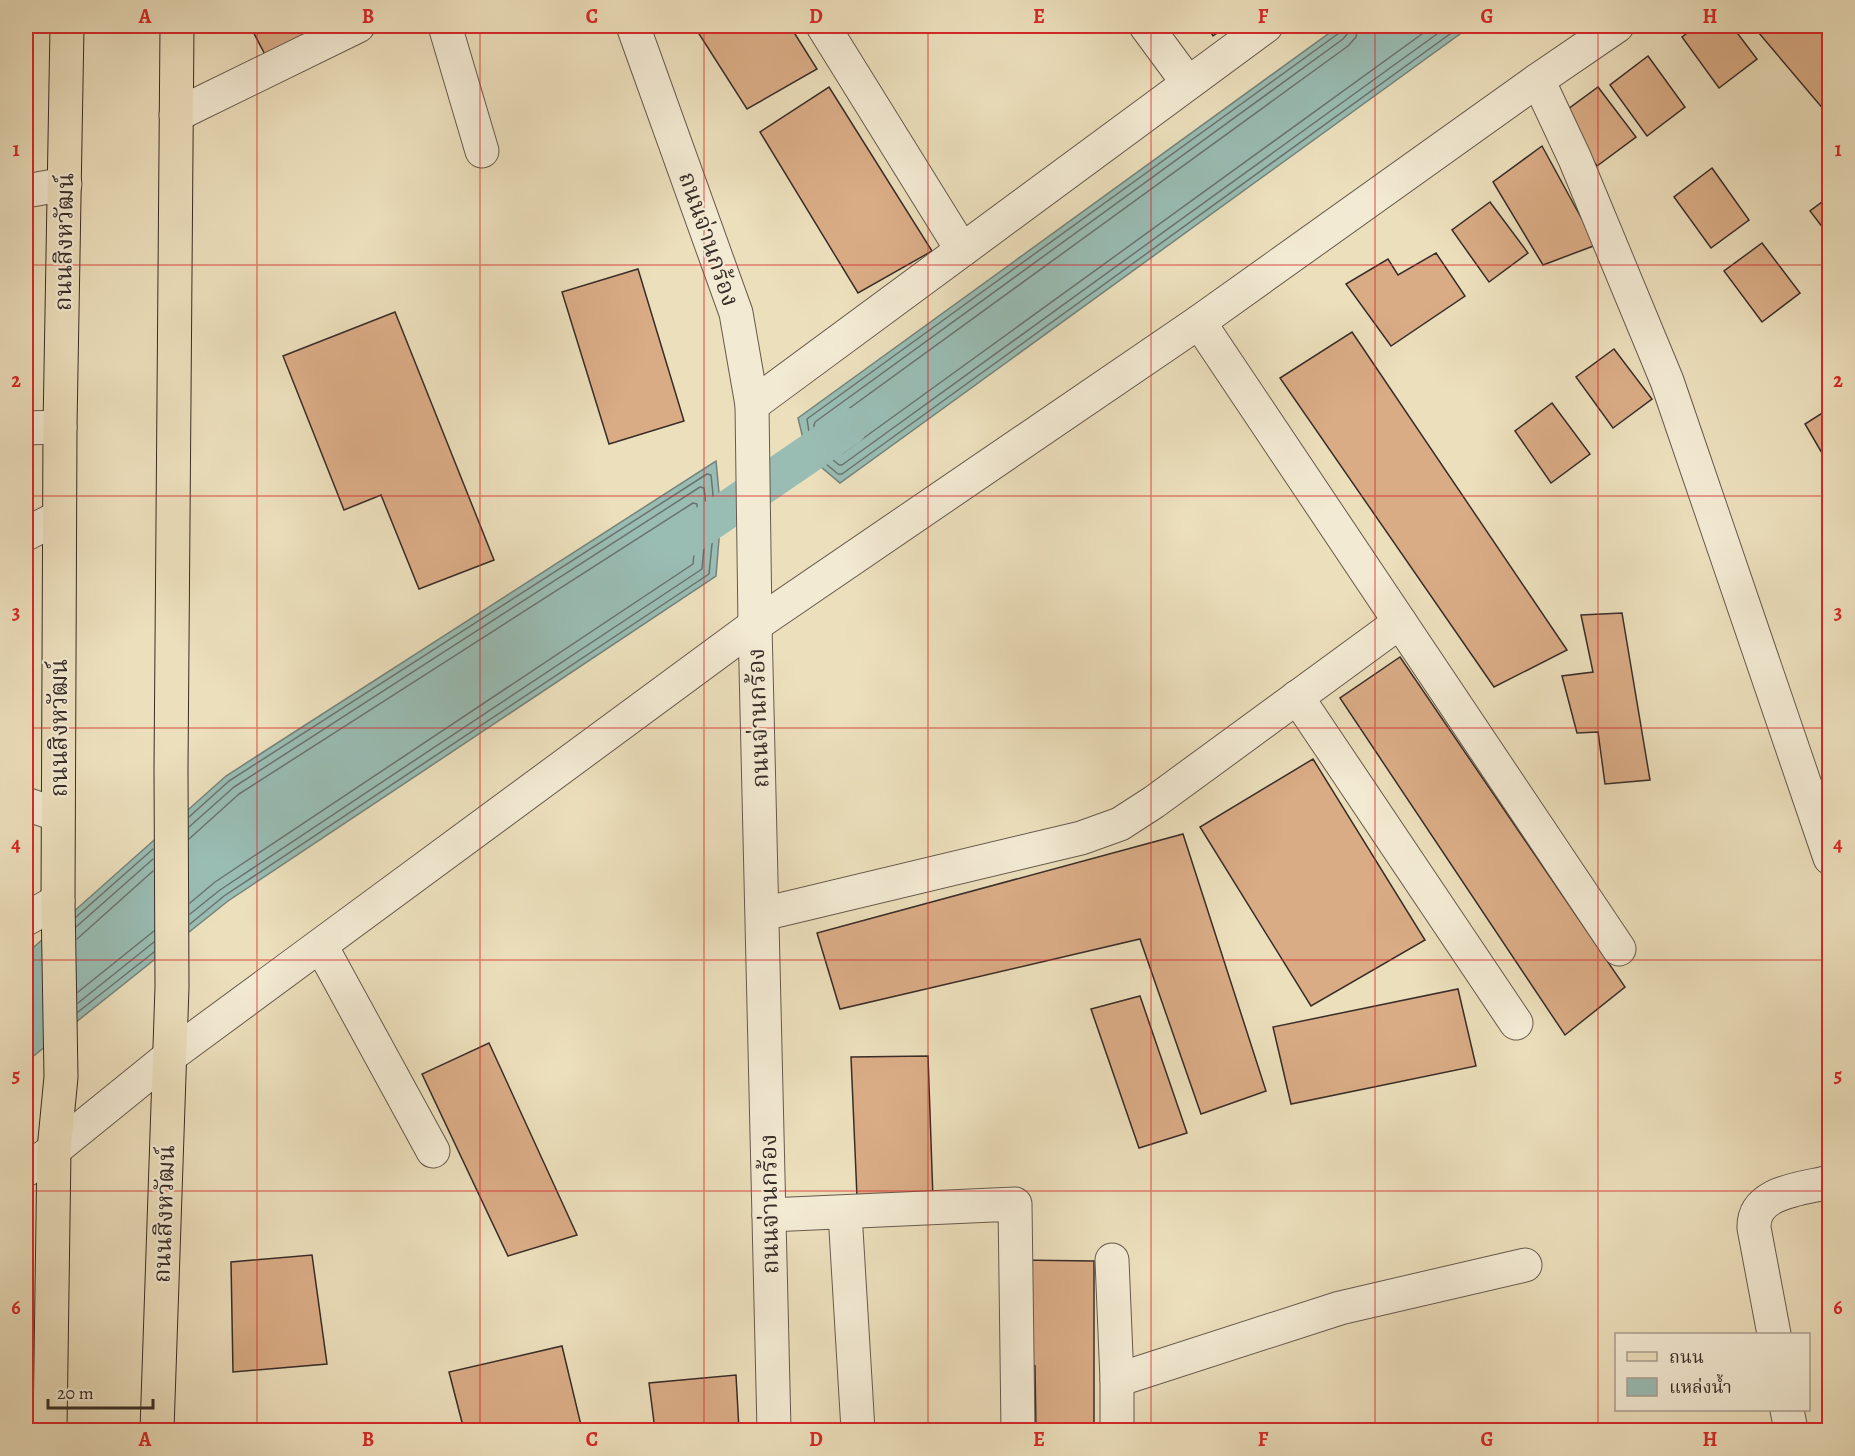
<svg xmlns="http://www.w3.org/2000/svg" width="1855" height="1456" font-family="Alegreya,'Noto Serif Thai',serif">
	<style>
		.water { fill: #99bcb3; stroke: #73837b; stroke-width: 1.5 }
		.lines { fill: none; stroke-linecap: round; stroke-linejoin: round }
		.shore { stroke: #69746e; stroke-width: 1.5 }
		.canal { stroke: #99bcb3; stroke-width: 38 }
		.building { fill: #daac86; stroke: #392d28; stroke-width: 1.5 }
		.minor-casing { stroke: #665a4d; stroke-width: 35 }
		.major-casing { stroke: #392d28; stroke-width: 35 }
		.minor { stroke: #f3ead3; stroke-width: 33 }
		.major { stroke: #ecdfbc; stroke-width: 33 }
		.grid { fill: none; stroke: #d62828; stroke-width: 1.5; stroke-opacity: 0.55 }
		.labels { text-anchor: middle; stroke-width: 4.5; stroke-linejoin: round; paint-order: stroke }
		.street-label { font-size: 24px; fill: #392d28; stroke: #f3ead3 }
		.neatline { fill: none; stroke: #d62828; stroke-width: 2 }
		.grid-label { font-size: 20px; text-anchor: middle; font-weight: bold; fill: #d62828 }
	</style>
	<rect width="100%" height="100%" fill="#ecdfbc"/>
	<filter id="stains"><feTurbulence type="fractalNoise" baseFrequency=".00333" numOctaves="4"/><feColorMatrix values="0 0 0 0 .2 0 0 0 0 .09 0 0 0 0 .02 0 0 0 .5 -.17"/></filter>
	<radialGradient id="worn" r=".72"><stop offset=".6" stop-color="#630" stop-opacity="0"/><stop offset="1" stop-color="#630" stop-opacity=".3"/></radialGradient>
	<g class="water">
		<polygon points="1339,26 1471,26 840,483 807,455 798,418"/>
		<polygon points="716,461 721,514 716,576 228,901 26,1062 26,954 226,776"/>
	</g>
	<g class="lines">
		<g class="shore">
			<polyline points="1341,26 1339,33 807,419 812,452 838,474 842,474 1461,26"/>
			<polyline points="1349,26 1348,33 1343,39 815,422 814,425 819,448 839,465 842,465 1448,26"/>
			<path d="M 1358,26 L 1356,37 L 1348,46 L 825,426 C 823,439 830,445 839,453 L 843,453 L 1433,26"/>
			<polyline points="189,817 229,781 707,474 711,475 715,514 709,574 224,896 190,924"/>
			<polyline points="189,827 234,787 700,487 704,488 707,514 702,569 220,890 190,914"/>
			<polyline points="189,839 239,794 693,503 697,504 698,514 693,564 215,882 190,903"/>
			<polyline points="76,917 153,849"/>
			<polyline points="76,927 153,859"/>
			<polyline points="77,939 153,871"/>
			<polyline points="78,992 154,931"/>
			<polyline points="78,1003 154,942"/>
			<polyline points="78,1012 154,952"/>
		</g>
		<polyline class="canal" points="680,542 848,427"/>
	</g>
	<g class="building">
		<polygon points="250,26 339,26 269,62"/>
		<polygon points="694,26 790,26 817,69 747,109"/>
		<polygon points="1207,26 1227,26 1213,36"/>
		<polygon points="1697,26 1732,26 1757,59 1719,88 1682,37"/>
		<polygon points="1753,26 1823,26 1830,33 1830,117"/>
		<polygon points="1648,56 1685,107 1647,136 1610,85"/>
		<polygon points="829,87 932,251 858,293 760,132"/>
		<polygon points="1598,87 1636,137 1597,166 1560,115"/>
		<polygon points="1542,146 1596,245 1543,265 1493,182"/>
		<polygon points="1712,168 1749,220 1711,248 1674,197"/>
		<polygon points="1830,196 1830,237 1810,211"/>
		<polygon points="1490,202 1528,253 1489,282 1452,230"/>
		<polygon points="1762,243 1800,293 1762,322 1724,271"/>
		<polygon points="1436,253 1465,296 1391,346 1346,284 1388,259 1398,275"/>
		<polygon points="638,269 684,421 609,444 562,292"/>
		<polygon points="395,312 494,560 419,589 381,495 344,510 283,356"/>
		<polygon points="1352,332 1567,650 1494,687 1280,378"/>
		<polygon points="1614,349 1652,399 1613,428 1576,377"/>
		<polygon points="1552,403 1590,454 1551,483 1515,431"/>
		<polygon points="1830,408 1830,458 1826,460 1805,424"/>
		<polygon points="1622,613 1650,780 1605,784 1598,732 1577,733 1562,676 1593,672 1581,615"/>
		<polygon points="1400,657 1625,987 1565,1035 1340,698"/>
		<polygon points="1313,759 1425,940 1311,1006 1200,827"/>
		<polygon points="1183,834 1266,1091 1201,1114 1140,939 840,1009 817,933"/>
		<polygon points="1458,989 1476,1066 1291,1104 1273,1027"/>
		<polygon points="1140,996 1187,1133 1139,1148 1091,1009"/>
		<polygon points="489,1043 577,1235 508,1256 422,1074"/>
		<polygon points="928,1056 933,1199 857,1197 851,1057"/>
		<polygon points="312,1255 327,1364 233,1372 231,1262"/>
		<polygon points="1011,1260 1094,1261 1094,1430 1036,1430 1035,1366 1009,1363"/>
		<polygon points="562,1346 581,1425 535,1430 464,1430 449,1372"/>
		<polygon points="736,1375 739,1430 655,1430 649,1383"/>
	</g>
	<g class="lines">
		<g class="minor-casing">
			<g id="minor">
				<polyline points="445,26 482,151"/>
				<polyline points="633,26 736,313 752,405 755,625 774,1430"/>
				<polyline points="823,26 962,250"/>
				<polyline points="1146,26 1188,83"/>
				<polyline points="1538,80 1575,159 1667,381 1830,858"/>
				<polyline points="176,115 358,26"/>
				<polyline points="26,191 65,184"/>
				<polyline points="1199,322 1619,949"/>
				<polyline points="752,405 1266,26"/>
				<polyline points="26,428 60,427"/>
				<polyline points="26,534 59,517"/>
				<polyline points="1297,697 1516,1023"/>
				<polyline points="26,804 58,815"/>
				<polyline points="763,914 1081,838 1120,824 1154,802 1400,622"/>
				<polyline points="26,919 58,901"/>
				<polyline points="321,946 433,1151"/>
				<polyline points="26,1170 54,1150 170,1056 755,625 1199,322 1538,80 1617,26"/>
				<polyline points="845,1213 858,1430"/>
				<polyline points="769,1215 1015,1204 1018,1430"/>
				<polyline points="1112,1260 1117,1380 1117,1430"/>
				<path d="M 1774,1334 L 1754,1228 C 1753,1191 1802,1189 1830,1182"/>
				<polyline points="1117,1380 1340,1308 1525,1265"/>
				<polyline points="1787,1410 1791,1430"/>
			</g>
		</g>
		<g class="major-casing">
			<g id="major">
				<polyline points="50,1430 54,1150 61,1077 58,901 60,427 67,26"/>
				<polyline points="157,1430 172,987 171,769 177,26"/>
			</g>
		</g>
		<use href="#minor" class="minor"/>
		<use href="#major" class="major"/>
	</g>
	<path class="grid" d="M 257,26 L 257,1430M 480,26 L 480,1430M 704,26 L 704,1430M 928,26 L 928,1430M 1151,26 L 1151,1430M 1375,26 L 1375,1430M 1598,26 L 1598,1430M 26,265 L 1830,265M 26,496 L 1830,496M 26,728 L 1830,728M 26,960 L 1830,960M 26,1191 L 1830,1191"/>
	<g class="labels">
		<g class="street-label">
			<text transform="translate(709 239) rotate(71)" y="8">ถนนจ่านกร้อง</text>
			<text transform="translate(64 242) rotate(-89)" y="8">ถนนสิงหวัฒน์</text>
			<text transform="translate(758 718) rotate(-92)" y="8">ถนนจ่านกร้อง</text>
			<text transform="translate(59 728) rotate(-90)" y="8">ถนนสิงหวัฒน์</text>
			<text transform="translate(769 1204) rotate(-91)" y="8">ถนนจ่านกร้อง</text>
			<text transform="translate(164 1214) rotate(-88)" y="8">ถนนสิงหวัฒน์</text>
		</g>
	</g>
	<rect width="1855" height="1456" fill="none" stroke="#ecdfbc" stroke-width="66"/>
	<rect x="1615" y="1333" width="195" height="78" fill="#f3ead3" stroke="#a99e8f" stroke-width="1.5"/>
	<rect x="1627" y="1352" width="30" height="9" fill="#ecdfbc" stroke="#a99e8f" stroke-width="1.5"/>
	<text x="1669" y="1363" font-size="18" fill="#392d28">ถนน</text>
	<rect x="1627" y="1378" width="30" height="18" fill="#99bcb3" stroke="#a99e8f" stroke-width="1.5"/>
	<text x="1669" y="1393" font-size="18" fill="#392d28">แหล่งน้ำ</text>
	<path d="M48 1399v9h105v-9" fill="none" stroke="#392d28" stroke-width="3"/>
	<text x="57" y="1399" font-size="18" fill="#392d28" stroke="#f3ead3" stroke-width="4.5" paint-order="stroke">20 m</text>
	<rect x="33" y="33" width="1789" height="1390" class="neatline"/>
	<g class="grid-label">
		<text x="145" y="23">A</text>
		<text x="368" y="23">B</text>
		<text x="592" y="23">C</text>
		<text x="816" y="23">D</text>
		<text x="1039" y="23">E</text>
		<text x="1263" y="23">F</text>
		<text x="1487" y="23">G</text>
		<text x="1710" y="23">H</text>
		<text x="16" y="156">1</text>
		<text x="1838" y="156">1</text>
		<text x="16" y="387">2</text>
		<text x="1838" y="387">2</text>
		<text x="16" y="619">3</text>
		<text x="1838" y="619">3</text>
		<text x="16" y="851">4</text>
		<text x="1838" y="851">4</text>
		<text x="16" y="1082">5</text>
		<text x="1838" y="1082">5</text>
		<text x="16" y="1314">6</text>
		<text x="1838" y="1314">6</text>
		<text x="145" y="1446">A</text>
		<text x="368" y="1446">B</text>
		<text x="592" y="1446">C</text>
		<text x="816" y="1446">D</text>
		<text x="1039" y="1446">E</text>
		<text x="1263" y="1446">F</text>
		<text x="1487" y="1446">G</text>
		<text x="1710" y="1446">H</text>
	</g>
	<rect width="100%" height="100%" filter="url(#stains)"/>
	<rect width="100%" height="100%" fill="url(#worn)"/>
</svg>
